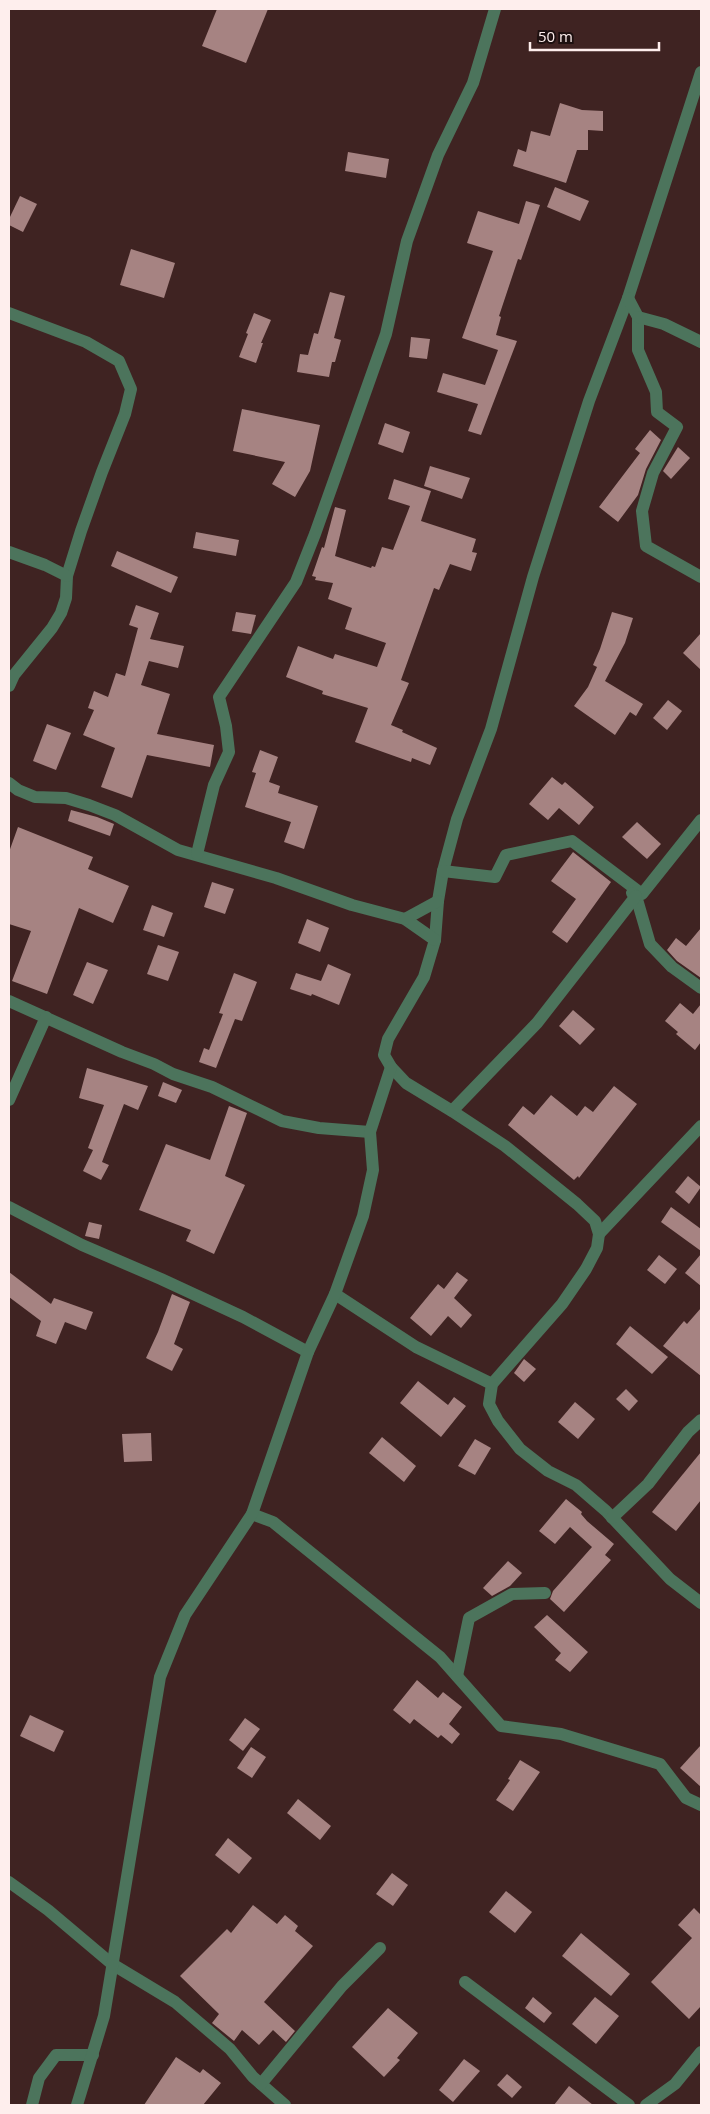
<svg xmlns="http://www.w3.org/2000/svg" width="710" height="2114" font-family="'Open Sans',sans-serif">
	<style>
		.building { fill: #a68382 }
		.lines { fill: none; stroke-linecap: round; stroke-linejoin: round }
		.minor { stroke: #4c745c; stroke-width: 12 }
	</style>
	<rect width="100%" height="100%" fill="#3f2322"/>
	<g class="building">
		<polygon points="217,9 268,9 246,63 202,46"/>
		<polygon points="560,103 582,110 603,111 603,131 588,130 588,150 577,150 566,183 513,166 518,149 526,152 531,131 550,136"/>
		<polygon points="348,152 389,159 386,178 345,171"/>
		<polygon points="555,187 589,201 580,221 547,207"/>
		<polygon points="20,196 37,204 23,232 9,225 9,219"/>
		<polygon points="526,201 540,205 521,260 518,259 499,316 501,317 496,335 517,341 481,435 468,431 478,404 437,392 443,373 485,385 498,350 462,338 493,251 467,243 478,211 519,224"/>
		<polygon points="131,249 175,263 164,298 120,285"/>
		<polygon points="330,292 345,296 334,338 341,340 335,362 332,362 329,377 297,372 300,354 308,355 314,333 318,334"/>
		<polygon points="254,313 271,320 261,343 263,343 256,363 239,357 248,334 246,333"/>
		<polygon points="411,337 430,339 427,359 409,357"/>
		<polygon points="242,409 320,425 310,471 295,497 272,484 285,462 233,451"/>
		<polygon points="385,423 410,432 403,453 378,444"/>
		<polygon points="650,430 661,440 646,469 638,495 618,522 599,507 640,453 635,449"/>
		<polygon points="678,447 690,458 671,479 663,471"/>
		<polygon points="430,466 470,478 462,499 424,486"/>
		<polygon points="394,479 431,491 421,521 476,539 472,552 477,553 471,571 450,564 439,590 434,588 401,680 409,683 391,725 403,730 402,732 437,748 430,765 412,758 411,762 355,742 368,708 322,694 323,691 286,677 298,646 333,659 335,654 377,667 386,643 345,629 352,608 328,599 333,583 315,580 316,577 312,576 322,547 324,548 335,507 346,510 335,556 371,568 372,566 375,567 382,547 393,550 410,506 388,499"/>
		<polygon points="196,532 239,540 236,556 193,548"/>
		<polygon points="117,551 178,577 171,593 111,566"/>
		<polygon points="136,605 159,613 150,639 184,646 178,668 149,661 141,685 170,694 157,734 214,745 210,767 147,755 132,798 101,787 115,748 83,735 94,710 88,708 94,691 108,697 116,673 125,676 138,628 129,625"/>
		<polygon points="236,612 256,615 251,634 232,631"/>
		<polygon points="612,612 633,618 625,643 605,681 643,704 636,716 630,712 615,735 574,706 588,687 597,667 593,665 600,649"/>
		<polygon points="701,633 701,670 683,653"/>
		<polygon points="668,700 682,711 667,730 653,718"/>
		<polygon points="47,724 71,733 56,770 33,761"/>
		<polygon points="260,750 278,757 269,782 280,786 278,793 318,806 304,849 284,842 291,822 245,807 256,773 252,772"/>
		<polygon points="552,777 562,785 565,782 594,807 579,825 559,808 548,820 529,804"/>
		<polygon points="71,810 97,817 114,824 110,836 68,821"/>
		<polygon points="637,822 661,844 647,859 622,837"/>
		<polygon points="18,827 93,857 88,869 129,886 113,923 79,908 47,994 12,981 31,931 9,924 9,852"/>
		<polygon points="573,852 611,882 567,943 552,932 576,899 551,881"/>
		<polygon points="212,882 234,889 225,914 204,907"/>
		<polygon points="152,905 173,913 164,937 143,930"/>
		<polygon points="307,919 329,928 320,952 298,943"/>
		<polygon points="701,928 701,978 677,961 667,950 676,938 686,946"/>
		<polygon points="158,945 179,952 168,981 147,974"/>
		<polygon points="87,962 108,970 93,1004 73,995"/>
		<polygon points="328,964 351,974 339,1005 312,994 311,996 290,989 296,973 321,981"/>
		<polygon points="234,973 257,982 242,1021 235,1019 216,1068 199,1062 204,1048 209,1050 223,1014 219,1013"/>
		<polygon points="680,1003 693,1014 701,1004 701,1042 695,1050 676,1034 678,1032 665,1021"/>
		<polygon points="573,1010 595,1029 580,1045 559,1026"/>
		<polygon points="87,1068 148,1086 138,1110 124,1104 102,1162 109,1165 101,1180 83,1171 93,1150 88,1148 104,1105 79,1098"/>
		<polygon points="163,1082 182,1090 176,1103 158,1096"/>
		<polygon points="614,1086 637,1104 579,1178 578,1176 574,1180 508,1125 523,1106 534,1115 551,1095 577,1116 585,1106 593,1112"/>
		<polygon points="229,1106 247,1113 225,1176 245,1185 214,1254 186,1241 191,1230 139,1210 166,1144 210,1160"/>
		<polygon points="688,1176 701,1187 689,1204 675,1192"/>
		<polygon points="671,1207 701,1229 701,1251 661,1222"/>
		<polygon points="89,1222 102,1225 99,1239 85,1236"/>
		<polygon points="701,1254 701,1286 685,1273"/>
		<polygon points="659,1255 677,1269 665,1284 647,1270"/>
		<polygon points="9,1272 51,1304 54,1298 93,1312 86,1330 65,1322 56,1344 36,1336 41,1321 9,1297"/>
		<polygon points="457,1272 468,1280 454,1298 472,1315 461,1328 448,1316 431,1336 410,1318 438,1284 444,1289"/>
		<polygon points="172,1294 190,1302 174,1344 183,1349 172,1371 146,1358 158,1332"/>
		<polygon points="701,1308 701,1376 663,1346 684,1321 687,1324"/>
		<polygon points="630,1326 668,1357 652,1374 616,1344"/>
		<polygon points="524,1359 536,1369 524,1382 514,1373"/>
		<polygon points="418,1381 448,1405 454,1397 466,1406 441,1437 400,1403"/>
		<polygon points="626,1389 638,1401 629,1411 616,1399"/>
		<polygon points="575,1402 595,1419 578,1439 558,1422"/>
		<polygon points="151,1433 152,1461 124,1462 122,1434"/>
		<polygon points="382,1437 416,1466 404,1482 369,1453"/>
		<polygon points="475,1439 491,1448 475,1475 458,1466"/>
		<polygon points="701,1452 701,1500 676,1531 652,1512"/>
		<polygon points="566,1499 582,1512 581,1514 587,1521 614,1544 605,1555 611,1560 564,1612 550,1599 553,1591 592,1547 570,1527 555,1544 539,1531"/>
		<polygon points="508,1561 522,1573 510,1586 492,1596 483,1588"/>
		<polygon points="547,1615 588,1652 570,1672 555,1660 561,1653 534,1627"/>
		<polygon points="417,1680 438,1698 443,1692 462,1707 449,1724 460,1734 452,1744 441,1735 438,1738 414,1719 410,1724 393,1710"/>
		<polygon points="30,1715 64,1731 54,1752 20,1736"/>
		<polygon points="245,1718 260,1729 243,1751 229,1740"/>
		<polygon points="701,1745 701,1787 680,1768"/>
		<polygon points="251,1747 266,1757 252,1778 237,1768"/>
		<polygon points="520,1760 540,1772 513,1811 496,1800 510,1780 508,1779"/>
		<polygon points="298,1799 331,1826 320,1840 287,1813"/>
		<polygon points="228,1838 252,1858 239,1874 215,1855"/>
		<polygon points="392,1873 408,1885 393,1906 376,1894"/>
		<polygon points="506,1891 532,1912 515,1933 489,1912"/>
		<polygon points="253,1905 277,1924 285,1915 298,1926 295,1931 313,1946 264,2002 295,2031 286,2042 273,2030 259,2045 242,2030 234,2041 212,2023 219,2014 180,1976 227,1929 231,1933"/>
		<polygon points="694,1908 701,1915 701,2006 689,2019 651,1982 692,1938 678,1925"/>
		<polygon points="581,1933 630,1974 611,1996 562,1956"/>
		<polygon points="533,1997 552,2013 544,2023 525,2008"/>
		<polygon points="595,1997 619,2016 596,2044 572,2024"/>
		<polygon points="388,2008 418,2033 397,2058 400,2060 384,2077 352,2047"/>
		<polygon points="176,2057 200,2073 203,2069 221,2083 203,2105 144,2105"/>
		<polygon points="464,2059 480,2071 453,2102 439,2090"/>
		<polygon points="507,2074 522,2087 512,2098 497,2085"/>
		<polygon points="569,2086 593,2105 554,2105"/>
	</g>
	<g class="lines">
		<g class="minor">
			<polyline points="701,72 628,298 589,401 533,577 491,729 457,819 443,871 438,901 435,940 424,977 388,1039 384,1055 391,1067 406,1083 452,1111 505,1146 577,1204 595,1221 599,1234 597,1248 586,1269 562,1304 492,1384 489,1404 498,1421 520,1449 548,1471 576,1485 606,1511 670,1579 701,1603"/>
			<polyline points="628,298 638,317 638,350 656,392 657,412 677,427 653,473 642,511 646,546 701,577"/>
			<polyline points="9,313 86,342 119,361 131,389 125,414 102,472 81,531 67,576 66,598 61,613 52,628 14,675 9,686"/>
			<polyline points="638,317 664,324 701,342"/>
			<polyline points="9,552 45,565 67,576"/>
			<polyline points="9,783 18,790 35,797 66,798 89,805 115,815 178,850 276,878 352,905 405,919 435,940"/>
			<polyline points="197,854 214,785 229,752 226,726 219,697 296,582 315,534 386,334 407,241 438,155 473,83 495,9"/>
			<polyline points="443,871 495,877 506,855 572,841 642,894 701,820"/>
			<polyline points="632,893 636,896 650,944 672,967 701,988"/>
			<polyline points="405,919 438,901"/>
			<polyline points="9,1001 122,1052 154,1064 173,1074 212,1087 282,1121 319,1128 370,1132"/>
			<polyline points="9,1100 46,1017"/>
			<polyline points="452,1111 537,1023 636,896"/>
			<polyline points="9,1207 82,1245 161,1279 243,1317 308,1352"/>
			<polyline points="599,1234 701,1126"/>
			<polyline points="335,1294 416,1347 492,1384"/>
			<polyline points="252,1514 273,1522 440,1657 501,1726 561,1734 660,1764 686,1798 701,1805"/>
			<polyline points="612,1518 648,1484 688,1432 701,1420"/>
			<polyline points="457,1676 469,1618 512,1594 545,1593"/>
			<polyline points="9,1882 48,1910 112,1964 175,2002 230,2049 253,2077 285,2105"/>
			<polyline points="465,1982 629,2105"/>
			<polyline points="261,2084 342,1986 380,1948"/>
			<polyline points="32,2105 39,2078 56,2055 93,2055"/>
			<polyline points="77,2105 104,2016 160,1677 185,1615 252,1514 308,1352 335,1294 363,1216 373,1170 370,1132 391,1067"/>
			<polyline points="646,2105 675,2084 701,2052"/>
		</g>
	</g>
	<rect width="710" height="2114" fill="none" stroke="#feeeed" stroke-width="20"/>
	<path d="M530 42v8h129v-8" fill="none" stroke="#feeeed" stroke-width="2.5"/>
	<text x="538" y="42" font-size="15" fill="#feeeed" stroke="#1d1010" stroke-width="4" paint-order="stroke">50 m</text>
</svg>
